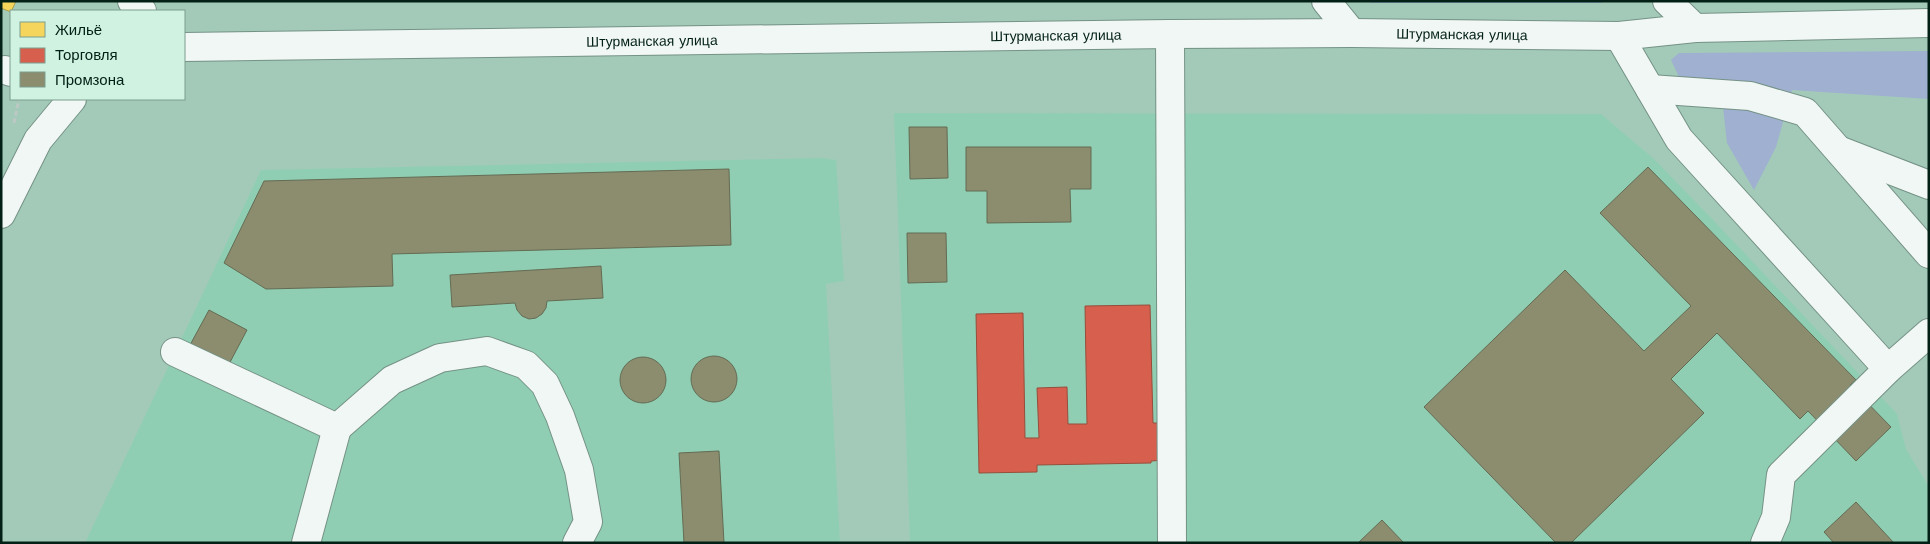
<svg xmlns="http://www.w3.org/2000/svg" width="1930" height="544" font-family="'Work Sans',sans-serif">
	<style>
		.built { fill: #90ceb3 }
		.green { fill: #9fb0d0 }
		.homes { fill: #f6d55c; stroke: #ad9f47 }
		.shops { fill: #d6604d; stroke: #964d3c }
		.industry { fill: #8c8c6e; stroke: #636c53 }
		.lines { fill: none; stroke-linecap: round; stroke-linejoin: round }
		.minor-casing { stroke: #749286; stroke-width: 30 }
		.path { stroke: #bcc8c3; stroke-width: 3; stroke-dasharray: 5 2.5; stroke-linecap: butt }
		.minor { stroke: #f1f7f4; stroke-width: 28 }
		.labels { text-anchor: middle; stroke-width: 5; stroke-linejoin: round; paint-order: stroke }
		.street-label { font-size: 14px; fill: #022015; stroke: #cff2e1 }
	</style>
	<rect width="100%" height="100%" fill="#a3cab9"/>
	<g class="built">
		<polygon points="894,113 1601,114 1654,159 1713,220 1897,414 1906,449 1929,487 1929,543 910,543"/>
		<polygon points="821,158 836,160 844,281 826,284 840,543 85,543 261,170"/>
	</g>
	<g class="green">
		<polygon points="1369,1 1603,1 1602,3 1371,3"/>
		<polygon points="1929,51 1929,99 1792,90 1776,147 1754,190 1727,143 1723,107 1680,79 1671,60 1679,53"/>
	</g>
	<polygon class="homes" points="1,1 16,1 11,12 1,8"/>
	<polygon class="shops" points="1150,305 1153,423 1166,423 1167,460 1151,461 1151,463 1037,465 1037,472 979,473 976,314 1023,313 1025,438 1039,438 1037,388 1067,387 1068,424 1087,424 1085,306"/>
	<g class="industry">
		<polygon points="909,127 947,127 948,178 910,179"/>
		<polygon points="966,147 1091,147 1091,189 1070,189 1071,222 987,223 987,191 966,191"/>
		<polygon points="1648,167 1856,380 1850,385 1891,427 1856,461 1808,411 1800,419 1717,333 1671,379 1704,413 1571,543 1556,543 1424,407 1565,270 1644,351 1691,306 1600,213"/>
		<polygon points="729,169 731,245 392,254 393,286 266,289 224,263 264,181"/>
		<polygon points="907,233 946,233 947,282 908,283"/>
		<polygon points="601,266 603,298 547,301 546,308 542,314 536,318 529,319 522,316 517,310 515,303 452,307 450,275"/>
		<polygon points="209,310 247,330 228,366 190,345"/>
		<circle cx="714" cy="379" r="23"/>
		<circle cx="643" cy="380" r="23"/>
		<polygon points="719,451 724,543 684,543 679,453"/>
		<polygon points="1856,502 1894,543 1834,543 1824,532"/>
		<polygon points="1382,520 1404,543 1358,543"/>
	</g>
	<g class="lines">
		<g class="minor-casing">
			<g id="minor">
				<polyline points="132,1 142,11"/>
				<polyline points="1326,1 1352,33"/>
				<polyline points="1667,1 1695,28"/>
				<polyline points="1170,34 1172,543"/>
				<polyline points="1619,36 1679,139 1888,369"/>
				<path id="s1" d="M 184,47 L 1170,34 L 1352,33 L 1619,36 L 1695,28 L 1929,23"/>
				<polyline points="5,70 11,72"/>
				<polyline points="1650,89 1750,96 1805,112 1929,254"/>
				<polyline points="1841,151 1929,185"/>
				<polyline points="1,214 38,140 72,99"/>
				<polyline points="175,352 337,428 306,543"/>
				<polyline points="337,428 392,380 440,358 487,351 526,365 545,384 560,416 579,470 588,522 577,543"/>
				<polyline points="1765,543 1776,517 1781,475 1888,369 1929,333"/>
			</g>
		</g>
		<polyline class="path" points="14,123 19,99"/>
		<use href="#minor" class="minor"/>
	</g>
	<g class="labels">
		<g class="street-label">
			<text dy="5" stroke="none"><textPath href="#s1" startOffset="1278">Штурманская улица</textPath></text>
			<text dy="5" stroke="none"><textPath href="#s1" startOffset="872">Штурманская улица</textPath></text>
			<text dy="5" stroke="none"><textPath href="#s1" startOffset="468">Штурманская улица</textPath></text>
		</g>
	</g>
	<rect width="1930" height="544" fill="none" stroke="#022015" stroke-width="5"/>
	<rect x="10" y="10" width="175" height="90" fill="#cff2e1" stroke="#7d9e8f"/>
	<rect x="20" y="22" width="25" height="15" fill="#f6d55c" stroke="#7d9e8f"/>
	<text x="55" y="35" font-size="15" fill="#022015">Жильё</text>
	<rect x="20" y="48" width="25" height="15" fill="#d6604d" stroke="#7d9e8f"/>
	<text x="55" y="60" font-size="15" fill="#022015">Торговля</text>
	<rect x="20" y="72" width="25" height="15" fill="#8c8c6e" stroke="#7d9e8f"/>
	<text x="55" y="85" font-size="15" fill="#022015">Промзона</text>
</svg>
